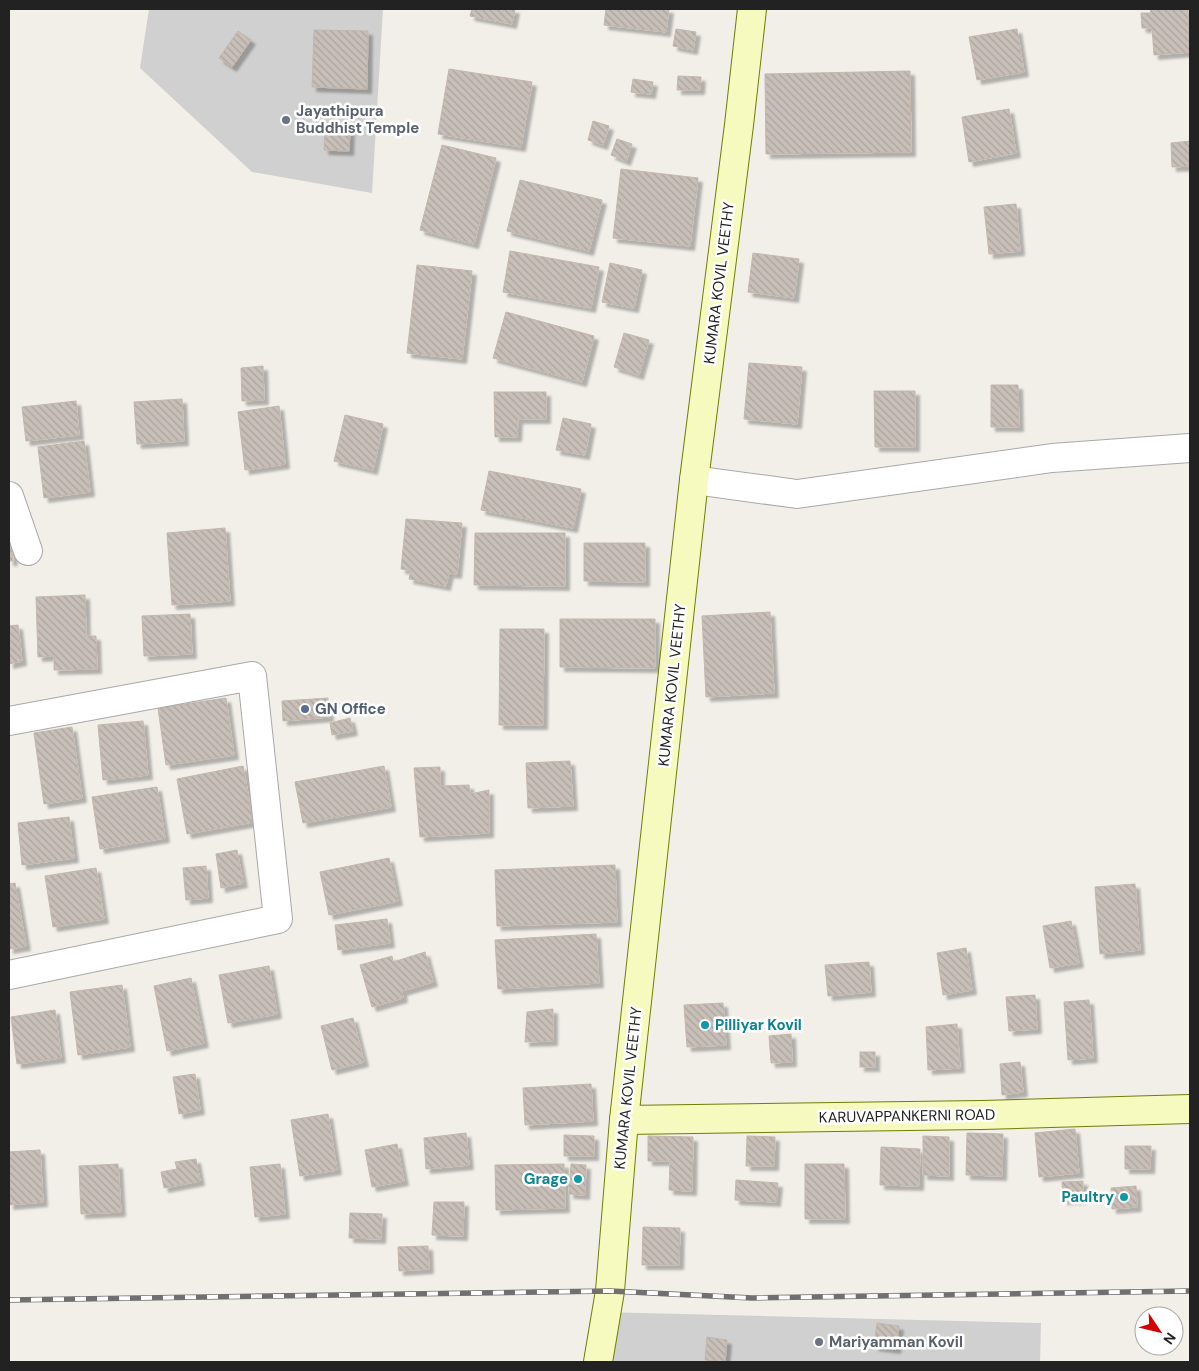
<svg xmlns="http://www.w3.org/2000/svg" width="1199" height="1371" font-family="'DM Sans',sans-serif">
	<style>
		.religious { fill: #d0d0d0 }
		.building { fill: url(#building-back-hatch); stroke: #c4b6ab; filter: url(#shadow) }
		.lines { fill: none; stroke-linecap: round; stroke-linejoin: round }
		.street-casing { stroke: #a9a9a9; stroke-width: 30 }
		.secondary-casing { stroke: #707d05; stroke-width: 30 }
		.street { stroke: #fff; stroke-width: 28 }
		.secondary { stroke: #f7fabf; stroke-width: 28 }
		.rail-casing { stroke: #707070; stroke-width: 5.5 }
		.rail { stroke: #fff; stroke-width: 4; stroke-dasharray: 11; stroke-linecap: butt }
		.worship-dot { fill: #6b7280; stroke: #fff; stroke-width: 2 }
		.service-dot { fill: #5c6f8a; stroke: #fff; stroke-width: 2 }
		.culture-dot { fill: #0f9aa8; stroke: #fff; stroke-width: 2 }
		.labels { text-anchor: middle; stroke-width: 5; stroke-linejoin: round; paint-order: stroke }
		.worship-label { font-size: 15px; font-weight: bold; fill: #5b616d; stroke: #fff; text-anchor: start }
		.street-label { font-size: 15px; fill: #222; stroke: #fff }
		.service-label { font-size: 15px; font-weight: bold; fill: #4e5e75; stroke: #fff; text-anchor: start }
		.culture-label { font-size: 15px; font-weight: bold; fill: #0d838f; stroke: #fff; text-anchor: end }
	</style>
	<defs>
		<pattern id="building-back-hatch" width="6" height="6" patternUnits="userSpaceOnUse" patternTransform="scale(1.25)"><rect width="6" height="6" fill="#c7bfb8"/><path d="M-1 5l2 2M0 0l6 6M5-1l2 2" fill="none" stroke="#aba49e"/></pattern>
		<filter id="shadow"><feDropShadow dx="4.5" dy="4.5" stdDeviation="1" flood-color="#0004"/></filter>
	</defs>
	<rect width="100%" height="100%" fill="#f2efe9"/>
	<g class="religious">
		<polygon points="149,9 383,9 372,193 252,172 140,68"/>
		<polygon points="600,1312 1041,1323 1040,1362 597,1362"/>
	</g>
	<g class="building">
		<polygon points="472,9 515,9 512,24 470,16"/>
		<polygon points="606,9 669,9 666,32 604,25"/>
		<polygon points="1150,9 1188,9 1190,52 1154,55 1152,28 1142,28 1141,13 1151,13"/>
		<polygon points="676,29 696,32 693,50 673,46"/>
		<polygon points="1017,29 1024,72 977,80 969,37"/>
		<polygon points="314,30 368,31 367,89 312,87"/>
		<polygon points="238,31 251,40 232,67 219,58"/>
		<polygon points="449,69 532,82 521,147 438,134"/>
		<polygon points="910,71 911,152 766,154 765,74"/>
		<polygon points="678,76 701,77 700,90 677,90"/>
		<polygon points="633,79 653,82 651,94 631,92"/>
		<polygon points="1009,109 1016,153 969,162 962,117"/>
		<polygon points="593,121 609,126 603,145 588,140"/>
		<polygon points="325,128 350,130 349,151 324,150"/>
		<polygon points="617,139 632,144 626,161 611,155"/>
		<polygon points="1190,141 1190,166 1172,167 1171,143"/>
		<polygon points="442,145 496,158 474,244 420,230"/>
		<polygon points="621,169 698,178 690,246 613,238"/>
		<polygon points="520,180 602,200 589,251 507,231"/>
		<polygon points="1016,204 1020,251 989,254 984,207"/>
		<polygon points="510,251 599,267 591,308 503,292"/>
		<polygon points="753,253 799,259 794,298 748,292"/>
		<polygon points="610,263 642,270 634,308 602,302"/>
		<polygon points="417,265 472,271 462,359 407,353"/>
		<polygon points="506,312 594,336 582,382 493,358"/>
		<polygon points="624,333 649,340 639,375 614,367"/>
		<polygon points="749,363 802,367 797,424 744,419"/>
		<polygon points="263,366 264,400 242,401 241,368"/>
		<polygon points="991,385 1018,385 1019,427 991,427"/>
		<polygon points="874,391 915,391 915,447 875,447"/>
		<polygon points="494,392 546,392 546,419 518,419 517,437 495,437"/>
		<polygon points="182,399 184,441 137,444 134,402"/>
		<polygon points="76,401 79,435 26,441 22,407"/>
		<polygon points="279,406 285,464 245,470 238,412"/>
		<polygon points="345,415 383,424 373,470 334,461"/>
		<polygon points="563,418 591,424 585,455 556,450"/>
		<polygon points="84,441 90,492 44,498 38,447"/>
		<polygon points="489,471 581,489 573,528 481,510"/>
		<polygon points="406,519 462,523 457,574 449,573 446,586 409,579 411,570 401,569"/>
		<polygon points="225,528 230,601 172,605 167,533"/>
		<polygon points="9,533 10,533 13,561 9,561"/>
		<polygon points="475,533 565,533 565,586 474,585"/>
		<polygon points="584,543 645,543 645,582 584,581"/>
		<polygon points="85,595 86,636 96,636 97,669 54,670 54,656 38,657 36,597"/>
		<polygon points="770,612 774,693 706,697 702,616"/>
		<polygon points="190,614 192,654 144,656 142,616"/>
		<polygon points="560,619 655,619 655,668 560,667"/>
		<polygon points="18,625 22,661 9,664 9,626"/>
		<polygon points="500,629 544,629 543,725 499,725"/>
		<polygon points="226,698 234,755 166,765 158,708"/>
		<polygon points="328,698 329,717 283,721 282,701"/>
		<polygon points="350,718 353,731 332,735 330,723"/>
		<polygon points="143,721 148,775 103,780 98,725"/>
		<polygon points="72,727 82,798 44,804 34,733"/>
		<polygon points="570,761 573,806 528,808 526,763"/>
		<polygon points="243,766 253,822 187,834 177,779"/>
		<polygon points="384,766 391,807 303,823 295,782"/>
		<polygon points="440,767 440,786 469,785 470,794 489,790 489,833 420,837 414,768"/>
		<polygon points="157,787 165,838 100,849 92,797"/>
		<polygon points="69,817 74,858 22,865 18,823"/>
		<polygon points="237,850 243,883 221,888 216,854"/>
		<polygon points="389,858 398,901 329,915 320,872"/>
		<polygon points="615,865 617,922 497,926 495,870"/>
		<polygon points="206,866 208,898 186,900 183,868"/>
		<polygon points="96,868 104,919 53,927 45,876"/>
		<polygon points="15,883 26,946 9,949 9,884"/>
		<polygon points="1135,884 1140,950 1100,954 1095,887"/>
		<polygon points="387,919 390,943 338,950 335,925"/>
		<polygon points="1071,921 1079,963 1050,968 1043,926"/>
		<polygon points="596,934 599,983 498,989 495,940"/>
		<polygon points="966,948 972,990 943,995 937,953"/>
		<polygon points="425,952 433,982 402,991 403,998 372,1007 360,965 392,956 393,962"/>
		<polygon points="869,962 871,992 828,996 825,965"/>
		<polygon points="269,966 277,1014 228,1023 219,975"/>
		<polygon points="191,978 204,1043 167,1051 154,986"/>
		<polygon points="122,985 130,1047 78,1055 70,992"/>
		<polygon points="1035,995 1037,1029 1009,1031 1006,997"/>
		<polygon points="1089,1000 1093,1058 1068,1060 1064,1002"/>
		<polygon points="723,1003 726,1045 687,1047 684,1005"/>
		<polygon points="553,1009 553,1041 525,1042 527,1012"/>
		<polygon points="55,1010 61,1058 17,1064 11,1017"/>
		<polygon points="353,1018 364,1062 332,1070 321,1026"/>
		<polygon points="957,1024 960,1068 928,1070 926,1027"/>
		<polygon points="791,1034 792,1062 771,1063 769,1036"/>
		<rect x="860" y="1052" width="15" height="15"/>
		<polygon points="1020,1062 1023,1092 1002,1095 1000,1064"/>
		<polygon points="195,1074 200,1110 179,1114 173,1077"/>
		<polygon points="591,1084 593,1121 525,1125 523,1088"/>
		<polygon points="328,1114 337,1170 300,1176 291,1120"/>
		<polygon points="1075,1129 1079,1173 1039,1177 1035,1133"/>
		<polygon points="466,1133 469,1165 426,1169 424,1138"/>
		<polygon points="967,1133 1003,1134 1002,1176 966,1175"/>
		<polygon points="564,1135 594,1136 594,1156 564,1156"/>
		<polygon points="648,1136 693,1137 692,1191 669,1190 670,1161 648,1161"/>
		<polygon points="747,1136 775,1137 774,1166 746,1166"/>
		<polygon points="923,1136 949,1137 949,1176 923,1175"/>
		<polygon points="397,1144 404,1181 372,1187 365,1150"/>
		<polygon points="1125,1146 1151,1146 1150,1169 1125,1169"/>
		<polygon points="881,1147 920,1149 919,1186 880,1185"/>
		<polygon points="40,1150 43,1202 9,1205 9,1152"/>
		<polygon points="196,1159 200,1181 164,1188 161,1172 177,1169 175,1162"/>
		<polygon points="118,1164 121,1212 81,1214 79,1166"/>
		<polygon points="280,1164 285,1214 255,1217 250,1167"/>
		<polygon points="564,1164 565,1208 496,1210 495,1165"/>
		<polygon points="571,1164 586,1165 585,1195 569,1194"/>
		<polygon points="805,1164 844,1164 845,1219 805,1219"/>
		<polygon points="736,1180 778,1183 776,1202 735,1200"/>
		<polygon points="1083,1181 1083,1199 1063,1200 1062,1182"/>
		<polygon points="1136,1186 1137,1207 1112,1209 1111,1188"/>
		<polygon points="434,1202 464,1202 463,1236 432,1235"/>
		<polygon points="350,1213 382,1214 381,1239 349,1238"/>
		<polygon points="643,1227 680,1228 679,1265 642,1265"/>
		<polygon points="428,1246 429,1269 399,1271 398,1247"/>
		<polygon points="877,1323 899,1326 896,1349 874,1346"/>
		<polygon points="707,1337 727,1340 725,1362 705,1360"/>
	</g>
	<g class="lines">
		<g class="street-casing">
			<g id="street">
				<polyline points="694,480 797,494 1052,458 1190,448"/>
				<polyline points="9,496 28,551"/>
				<polyline points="9,721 252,676 278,919 9,975"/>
			</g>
		</g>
		<g class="secondary-casing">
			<g id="secondary">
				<polyline points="624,1120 982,1115 1190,1109"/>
				<polyline points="598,1362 610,1291 624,1120 694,480 739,125 752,9"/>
			</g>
		</g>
		<use href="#street" class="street"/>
		<use href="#secondary" class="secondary"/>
		<g class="rail-casing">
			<polyline id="rail" points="9,1300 610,1291 752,1298 1190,1291"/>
		</g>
		<use href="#rail" class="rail"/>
	</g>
	<g class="worship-dot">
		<circle cx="286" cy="120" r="5"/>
		<circle cx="819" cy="1342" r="5"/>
	</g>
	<circle class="service-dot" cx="305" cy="709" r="5"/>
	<g class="culture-dot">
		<circle cx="705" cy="1025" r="5"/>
		<circle cx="578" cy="1179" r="5"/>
		<circle cx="1124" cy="1197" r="5"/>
	</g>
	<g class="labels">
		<g class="worship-label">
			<text x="296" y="116">Jayathipura<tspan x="296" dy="17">Buddhist Temple</tspan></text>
			<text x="829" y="1347">Mariyamman Kovil</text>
		</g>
		<g class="street-label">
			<text transform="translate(719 283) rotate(-83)" y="5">KUMARA KOVIL VEETHY</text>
			<text transform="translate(672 685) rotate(-84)" y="5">KUMARA KOVIL VEETHY</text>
			<text transform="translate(628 1088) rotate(-84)" y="5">KUMARA KOVIL VEETHY</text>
			<text transform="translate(907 1116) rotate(-1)" y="5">KARUVAPPANKERNI ROAD</text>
		</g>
		<g class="service-label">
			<text x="315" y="714">GN Office</text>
		</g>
		<g class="culture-label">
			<text x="715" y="1030" text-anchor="start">Pilliyar Kovil</text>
			<text x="568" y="1184">Grage</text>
			<text x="1114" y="1202">Paultry</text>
		</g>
	</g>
	<rect width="1199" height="1371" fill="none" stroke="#222222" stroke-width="20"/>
	<g transform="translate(1159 1331) rotate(125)"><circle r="24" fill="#ffffff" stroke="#a7a7a7"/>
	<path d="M0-4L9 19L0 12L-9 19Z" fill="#d40000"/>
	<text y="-8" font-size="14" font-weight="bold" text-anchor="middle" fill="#222222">N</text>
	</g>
</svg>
